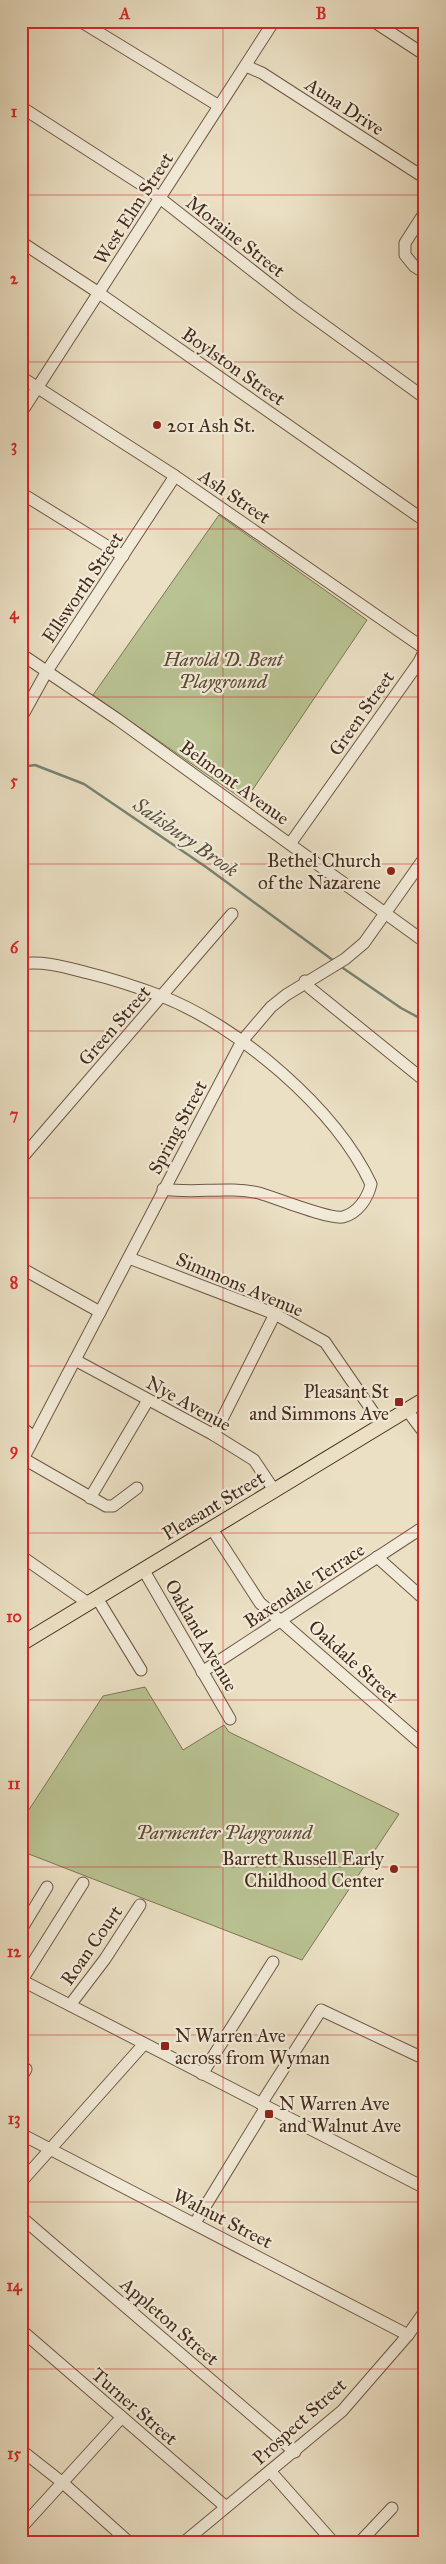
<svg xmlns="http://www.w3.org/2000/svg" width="446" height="2564" font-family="'IM FELL Great Primer',serif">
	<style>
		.green { fill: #b9c292; stroke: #7e7656 }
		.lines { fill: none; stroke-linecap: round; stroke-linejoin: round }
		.stream { stroke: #778373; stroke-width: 2.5 }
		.minor-casing { stroke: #6e5845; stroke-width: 13 }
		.major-casing { stroke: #442b1b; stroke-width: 16 }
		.minor { stroke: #f2ebd9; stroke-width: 11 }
		.major { stroke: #ebe0c4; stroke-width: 14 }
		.grid { fill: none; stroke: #d62828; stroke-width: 1; stroke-opacity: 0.55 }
		.poi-dot { fill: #8f2418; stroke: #f2ebd9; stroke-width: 2 }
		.labels { text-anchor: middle; stroke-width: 4.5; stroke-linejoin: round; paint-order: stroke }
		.street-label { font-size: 19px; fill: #442b1b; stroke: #f2ebd9 }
		.poi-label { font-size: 19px; fill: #442b1b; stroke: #f2ebd9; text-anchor: start }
		.park-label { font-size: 19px; font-style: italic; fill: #5b4933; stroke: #f2ebd9 }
		.water-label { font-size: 20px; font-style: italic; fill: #595040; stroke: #f2ebd9 }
		.neatline { fill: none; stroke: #d62828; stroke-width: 2 }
		.grid-label { font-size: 16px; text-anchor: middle; font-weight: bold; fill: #d62828 }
	</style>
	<rect width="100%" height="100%" fill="#ebe0c4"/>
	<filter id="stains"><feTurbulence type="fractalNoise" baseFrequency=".004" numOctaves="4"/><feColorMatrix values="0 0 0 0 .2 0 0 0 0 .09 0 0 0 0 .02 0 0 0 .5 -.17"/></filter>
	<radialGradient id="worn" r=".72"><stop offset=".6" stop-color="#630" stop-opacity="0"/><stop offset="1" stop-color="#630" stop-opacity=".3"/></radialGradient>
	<g class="green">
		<polygon points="219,515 367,620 245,801 93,695"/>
		<polygon points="145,1687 183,1750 224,1725 229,1732 399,1814 302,1960 21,1851 21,1822 103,1696"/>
	</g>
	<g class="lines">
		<g class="stream">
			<polyline points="21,767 35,765 84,784 206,867 334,961"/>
			<polyline points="340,966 401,1008 425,1021"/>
		</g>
		<g class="minor-casing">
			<g id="minor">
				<polyline points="80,21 219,106"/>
				<polyline points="373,21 425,55"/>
				<polyline points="246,66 262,73 425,178"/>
				<polyline points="21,107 147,188 295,304 425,398"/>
				<polyline points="425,212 405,243 405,255 414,266 425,273"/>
				<polyline points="21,242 99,293 425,521"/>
				<polyline points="21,377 175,476 425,649"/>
				<polyline points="21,413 274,21"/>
				<polyline points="21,493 123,556"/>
				<polyline points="21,654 117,719 425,942"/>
				<polyline points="21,718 47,671 175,476"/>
				<polyline points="290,844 419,662 425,650"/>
				<path d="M 21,964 C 43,960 68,968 88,973 C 113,979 137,987 161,996 C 239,1026 335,1108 371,1184 C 368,1198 358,1213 343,1217 C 330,1220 276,1198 259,1193 C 227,1186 195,1194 163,1189"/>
				<polyline points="305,981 310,988 425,1081"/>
				<polyline points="21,1159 232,914"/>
				<polyline points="129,1258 275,1314 325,1342 382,1425"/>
				<polyline points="21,1268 100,1312"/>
				<polyline points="75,1360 214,1435 254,1460 274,1490"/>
				<polyline points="407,1410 425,1434"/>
				<polyline points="21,1427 34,1437"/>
				<polyline points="214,1435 275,1314"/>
				<polyline points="24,1459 106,1506 113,1506 137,1488"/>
				<polyline points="21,1463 242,1041 271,1007 286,995 345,959 364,943 425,857"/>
				<polyline points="90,1498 148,1400"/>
				<polyline points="212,1529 260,1603 425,1747"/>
				<polyline points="21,1556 88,1603"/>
				<polyline points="377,1557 425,1600"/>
				<polyline points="143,1569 230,1719"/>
				<polyline points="97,1598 141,1670"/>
				<polyline points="202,1672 425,1526"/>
				<polyline points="21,1930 47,1887"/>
				<polyline points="21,1980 425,2188"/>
				<polyline points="22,1980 83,1883"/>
				<polyline points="70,2005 105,1959 140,1905"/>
				<polyline points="202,2074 273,1962"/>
				<polyline points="21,2078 26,2069"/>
				<polyline points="261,2104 321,2010 425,2059"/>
				<polyline points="21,2134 408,2335"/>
				<polyline points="21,2182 144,2044"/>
				<polyline points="21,2217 295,2452"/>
				<polyline points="195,2223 266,2107"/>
				<polyline points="21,2330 226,2507"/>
				<polyline points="21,2450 63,2483 130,2543"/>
				<polyline points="270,2471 334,2543"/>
				<polyline points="21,2528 122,2417"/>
				<polyline points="183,2543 342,2411 408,2335 425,2311"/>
				<polyline points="359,2543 392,2508"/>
			</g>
		</g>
		<g class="major-casing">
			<polyline id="major" points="21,1644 425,1399"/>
		</g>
		<use href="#minor" class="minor"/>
		<use href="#major" class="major"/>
	</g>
	<path class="grid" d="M 223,21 L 223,2543M 21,195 L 425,195M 21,362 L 425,362M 21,529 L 425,529M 21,697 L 425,697M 21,864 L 425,864M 21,1031 L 425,1031M 21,1198 L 425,1198M 21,1366 L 425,1366M 21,1533 L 425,1533M 21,1700 L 425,1700M 21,1867 L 425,1867M 21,2035 L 425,2035M 21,2202 L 425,2202M 21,2369 L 425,2369"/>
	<g class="poi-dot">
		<circle cx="157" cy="425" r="5"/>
		<circle cx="391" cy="871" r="5"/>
		<rect x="394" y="1397" width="10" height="10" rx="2.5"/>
		<circle cx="394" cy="1869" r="5"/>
		<rect x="160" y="2041" width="10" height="10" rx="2.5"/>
		<rect x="264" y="2109" width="10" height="10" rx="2.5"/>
	</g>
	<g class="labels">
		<g class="street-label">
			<text transform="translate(345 106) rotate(33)" y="7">Auna Drive</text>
			<text transform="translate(133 208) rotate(-57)" y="7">West Elm Street</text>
			<text transform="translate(236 236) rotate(38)" y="7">Moraine Street</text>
			<text transform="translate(234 366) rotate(35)" y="7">Boylston Street</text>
			<text transform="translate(235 496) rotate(34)" y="7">Ash Street</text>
			<text transform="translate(82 587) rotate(-56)" y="7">Ellsworth Street</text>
			<text transform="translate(361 713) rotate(-55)" y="7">Green Street</text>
			<text transform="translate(235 782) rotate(36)" y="7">Belmont Avenue</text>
			<text transform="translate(114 1025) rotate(-49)" y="7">Green Street</text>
			<text transform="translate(177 1127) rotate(-62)" y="7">Spring Street</text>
			<text transform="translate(240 1284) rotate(23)" y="7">Simmons Avenue</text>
			<text transform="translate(189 1403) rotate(29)" y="7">Nye Avenue</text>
			<text transform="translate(213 1505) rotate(-31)" y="7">Pleasant Street</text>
			<text transform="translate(304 1585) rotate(-33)" y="7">Baxendale Terrace</text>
			<text transform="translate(202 1635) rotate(60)" y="7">Oakland Avenue</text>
			<text transform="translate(354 1661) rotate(42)" y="7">Oakdale Street</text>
			<text transform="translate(91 1945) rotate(-55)" y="7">Roan Court</text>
			<text transform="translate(223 2218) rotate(27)" y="7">Walnut Street</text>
			<text transform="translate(170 2321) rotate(41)" y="7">Appleton Street</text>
			<text transform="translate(135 2406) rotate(41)" y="7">Turner Street</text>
			<text transform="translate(299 2421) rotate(-42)" y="7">Prospect Street</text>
		</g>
		<g class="poi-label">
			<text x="167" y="432">201 Ash St.</text>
			<text x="381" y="867" text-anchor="end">Bethel Church<tspan x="381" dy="22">of the Nazarene</tspan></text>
			<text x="389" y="1398" text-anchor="end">Pleasant St<tspan x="389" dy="22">and Simmons Ave</tspan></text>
			<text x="384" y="1865" text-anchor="end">Barrett Russell Early<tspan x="384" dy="22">Childhood Center</tspan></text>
			<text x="175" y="2042">N Warren Ave<tspan x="175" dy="22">across from Wyman</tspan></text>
			<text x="279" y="2110">N Warren Ave<tspan x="279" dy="22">and Walnut Ave</tspan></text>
		</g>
		<g class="park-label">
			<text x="223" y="666">Harold D. Bent<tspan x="223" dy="22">Playground</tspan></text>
			<text x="224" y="1839">Parmenter Playground</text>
		</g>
		<g class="water-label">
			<text transform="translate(186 837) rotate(35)" y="7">Salisbury Brook</text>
		</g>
	</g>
	<rect width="446" height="2564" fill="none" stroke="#ebe0c4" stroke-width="55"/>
	<rect x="28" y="28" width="390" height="2508" class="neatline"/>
	<g class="grid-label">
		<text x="125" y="19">A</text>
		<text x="321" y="19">B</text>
		<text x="14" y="117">1</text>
		<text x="14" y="284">2</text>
		<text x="14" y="451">3</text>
		<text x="14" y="619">4</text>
		<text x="14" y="786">5</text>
		<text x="14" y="953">6</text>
		<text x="14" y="1120">7</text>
		<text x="14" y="1288">8</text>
		<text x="14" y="1455">9</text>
		<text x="14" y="1622">10</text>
		<text x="14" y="1789">11</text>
		<text x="14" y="1957">12</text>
		<text x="14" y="2124">13</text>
		<text x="14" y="2291">14</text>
		<text x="14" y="2459">15</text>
	</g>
	<rect width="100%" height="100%" filter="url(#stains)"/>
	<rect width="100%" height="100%" fill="url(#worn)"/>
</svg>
